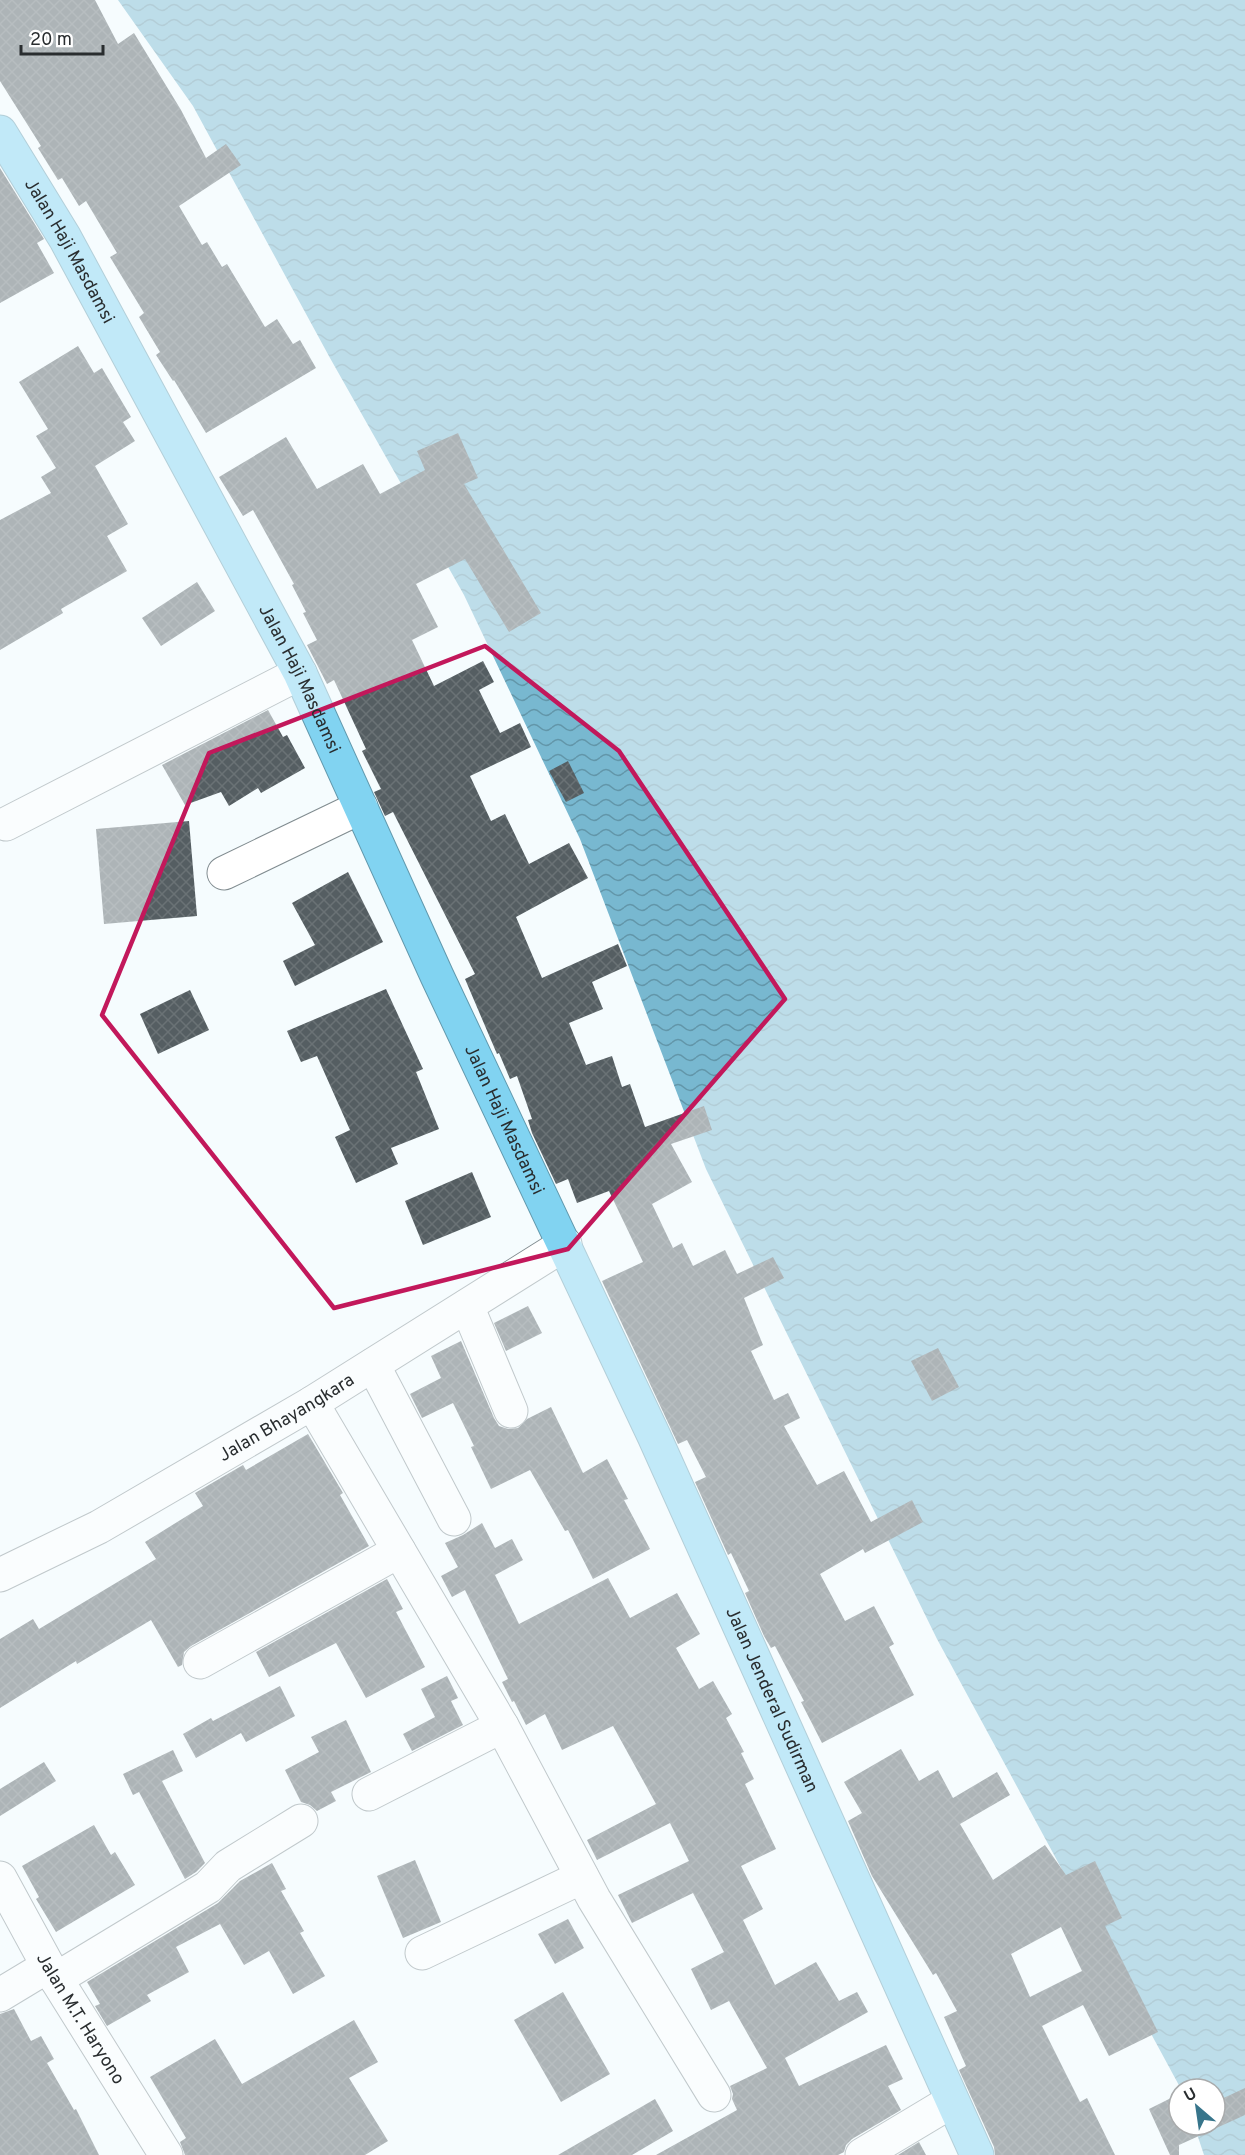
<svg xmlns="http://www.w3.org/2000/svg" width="1245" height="2155" font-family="Overpass,sans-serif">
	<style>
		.water { fill: url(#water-waves) }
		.building { fill: url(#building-cross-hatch); fill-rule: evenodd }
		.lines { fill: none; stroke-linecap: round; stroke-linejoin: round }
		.minor-casing { stroke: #818c90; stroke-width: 35 }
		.highway-casing { stroke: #6299ad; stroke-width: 35 }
		.minor { stroke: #fff; stroke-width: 33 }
		.highway { stroke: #81d3f1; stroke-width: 33 }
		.marked { fill: none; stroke: #c2185b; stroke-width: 4.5; stroke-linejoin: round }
		.labels { text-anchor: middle; stroke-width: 6; stroke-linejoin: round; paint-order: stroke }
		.street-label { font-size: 18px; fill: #292d2f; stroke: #fff }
	</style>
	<defs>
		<pattern id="water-waves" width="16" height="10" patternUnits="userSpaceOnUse" patternTransform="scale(1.5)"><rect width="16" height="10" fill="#78b8d0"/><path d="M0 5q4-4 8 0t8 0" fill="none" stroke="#6296a9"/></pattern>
		<pattern id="building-cross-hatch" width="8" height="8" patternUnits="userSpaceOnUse" patternTransform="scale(1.5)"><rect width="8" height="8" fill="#555e62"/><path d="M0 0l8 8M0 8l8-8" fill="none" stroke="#6a7275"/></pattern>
	</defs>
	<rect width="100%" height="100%" fill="#f5fcfe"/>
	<polygon class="water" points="118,0 1245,0 1245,2155 1204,2155 1194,2125 1215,2125 1215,2089 1181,2089 937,1639 706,1169 580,839 464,595 330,358 193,106"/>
	<g class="building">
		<polygon points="0,0 95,0 118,44 134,33 181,110 206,158 226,144 241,165 179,206 202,245 207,242 222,267 227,264 265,327 277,319 293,344 300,340 316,368 206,433 174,380 173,381 156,355 160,352 139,317 144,313 110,257 117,253 86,201 79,206 62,178 58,180 38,148 41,146 0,81"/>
		<polygon points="0,168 44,239 37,243 54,273 0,303"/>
		<polygon points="78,346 94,373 102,368 131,417 123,422 135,441 95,466 128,524 107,536 127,571 61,609 63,613 0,650 0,520 51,493 41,477 56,468 36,436 48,429 19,382"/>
		<polygon points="458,433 478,478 464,484 541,613 509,632 465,559 416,584 438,627 412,640 434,686 483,661 494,682 479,690 500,733 520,723 531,747 470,776 491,821 505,814 529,864 569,843 588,878 516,917 542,978 618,944 627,966 592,982 603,1009 569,1023 586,1065 612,1056 622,1087 630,1084 645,1127 704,1106 712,1130 671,1144 692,1182 652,1204 673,1248 682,1243 693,1266 725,1250 737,1274 773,1257 784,1278 744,1298 763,1345 751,1351 774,1400 788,1393 800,1418 784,1426 817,1485 844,1471 871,1522 912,1500 923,1522 865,1553 863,1549 820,1574 845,1621 874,1606 894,1644 889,1647 914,1695 822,1743 801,1702 804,1701 775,1646 771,1648 764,1636 745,1593 749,1591 731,1553 728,1555 695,1482 706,1477 687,1440 678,1444 602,1281 643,1262 609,1191 577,1203 568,1179 556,1184 532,1133 528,1120 532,1119 517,1076 510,1079 499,1053 497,1054 465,979 475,974 393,812 385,816 374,792 381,789 362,751 366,749 334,680 327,684 307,645 317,640 303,613 306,612 292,585 294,584 253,510 243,516 219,477 286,437 317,489 363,464 380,494 425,470 417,451"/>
		<polygon points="197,582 215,611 161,646 142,618"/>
		<polygon points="268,710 283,737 287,735 305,768 261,793 258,788 229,806 221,792 185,805 162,765"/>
		<polygon points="568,761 584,793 566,802 549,771"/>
		<polygon points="189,821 197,916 104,924 96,829"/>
		<polygon points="348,872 383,942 295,986 283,961 315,945 292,903"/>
		<polygon points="386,989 423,1069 416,1072 439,1129 391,1148 398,1164 356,1183 335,1137 350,1130 317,1056 301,1062 287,1031"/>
		<polygon points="190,990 209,1030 158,1054 140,1014"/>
		<polygon points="472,1172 491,1217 423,1245 405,1201"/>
		<polygon points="528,1306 542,1333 506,1351 494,1323"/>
		<polygon points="461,1341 494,1418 499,1426 508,1429 518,1428 527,1419 551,1407 583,1473 607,1459 628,1499 624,1500 650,1549 593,1579 568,1530 565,1531 530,1470 491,1489 471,1447 474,1446 453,1403 422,1418 410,1394 441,1378 431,1356"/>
		<polygon points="938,1348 959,1387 932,1401 911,1361"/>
		<polygon points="308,1434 343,1493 340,1495 369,1546 191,1646 184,1652 182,1665 178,1667 151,1620 77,1664 76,1661 0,1708 0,1639 33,1619 39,1629 156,1559 145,1542 203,1506 195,1493 243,1465 246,1470"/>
		<polygon points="482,1523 495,1548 512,1539 523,1560 495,1575 519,1624 608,1578 630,1618 677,1593 700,1634 676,1648 699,1689 713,1681 732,1714 726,1718 744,1752 741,1753 754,1779 745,1784 776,1849 741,1866 763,1909 743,1920 775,1985 816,1962 839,2001 857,1992 868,2012 785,2058 799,2086 886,2045 903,2079 888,2086 901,2110 852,2139 846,2145 844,2152 838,2155 656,2155 737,2110 732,2099 733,2094 730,2086 767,2068 729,2001 711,2010 691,1969 724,1952 693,1893 632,1923 618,1895 689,1861 670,1823 597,1860 587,1840 656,1804 613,1726 562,1750 545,1714 526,1725 514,1701 512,1702 502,1682 508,1679 465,1590 452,1597 441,1576 458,1567 445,1543 463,1535"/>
		<polygon points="387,1579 403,1609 396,1612 425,1667 366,1698 336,1643 269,1677 256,1652"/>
		<polygon points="447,1676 458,1698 451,1701 463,1725 412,1751 403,1734 435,1717 421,1689"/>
		<polygon points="280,1686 295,1716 246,1742 241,1733 196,1758 183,1734 211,1718 213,1721"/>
		<polygon points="346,1720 371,1772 331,1792 336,1801 317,1811 310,1805 301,1802 285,1770 319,1752 311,1737"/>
		<path d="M 901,1749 L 919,1781 L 938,1770 L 953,1798 L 997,1772 L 1010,1795 L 960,1824 L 993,1880 L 1045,1845 L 1066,1875 L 1095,1861 L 1122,1918 L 1105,1926 L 1158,2032 L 1109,2056 L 1083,2005 L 1042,2026 L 1080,2102 L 1087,2098 L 1115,2155 L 995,2155 L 994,2147 L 959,2070 L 966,2066 L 944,2017 L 957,2011 L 936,1973 L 933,1975 L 872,1876 L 848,1821 L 862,1813 L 844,1782 ZM 1061,1927 L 1082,1971 L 1030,1997 L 1011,1954 Z"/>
		<polygon points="173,1750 183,1771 162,1781 205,1863 196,1872 185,1879 139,1792 133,1795 123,1774"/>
		<polygon points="44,1762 56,1781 0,1816 0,1789"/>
		<polygon points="94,1825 111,1855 115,1852 135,1885 56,1932 36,1899 39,1897 22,1866"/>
		<polygon points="415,1860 441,1922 403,1938 377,1876"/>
		<polygon points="272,1863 286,1889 281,1891 304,1931 300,1933 325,1976 293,1994 269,1951 244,1965 220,1924 176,1947 189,1972 147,1995 151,2001 107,2026 95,2006 100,2004 87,1982 218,1903 240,1881"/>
		<polygon points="568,1919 584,1948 555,1964 538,1934"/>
		<polygon points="563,1992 610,2074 561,2102 514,2020"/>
		<polygon points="14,2009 31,2041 41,2036 54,2059 47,2063 74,2110 76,2109 99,2155 0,2155 0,2014"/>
		<polygon points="354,2020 378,2062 349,2078 388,2141 365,2155 185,2155 180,2142 186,2138 150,2077 215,2039 242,2084"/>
		<polygon points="1245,2088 1245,2115 1179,2145 1179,2155 1170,2155 1149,2109 1179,2094 1179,2125 1215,2125 1215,2102"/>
		<polygon points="655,2099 673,2131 632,2155 558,2155"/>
		<polygon points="919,2142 926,2155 898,2155"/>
	</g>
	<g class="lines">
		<g class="minor-casing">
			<g id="minor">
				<polyline points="6,824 300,673"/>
				<polyline points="224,873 361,807"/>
				<polyline points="467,1306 511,1411"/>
				<polyline points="373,1365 454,1519"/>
				<polyline points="312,1403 502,1726 594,1899 714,2095"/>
				<path id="s1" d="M 0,1575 L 99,1527 L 312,1403 L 565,1244"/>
				<polyline points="200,1662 399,1551"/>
				<polyline points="369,1794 502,1726"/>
				<path id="s2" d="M 0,1878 L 48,1966 L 166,2155"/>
				<polyline points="422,1953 582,1877"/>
				<polyline points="56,1979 208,1887 228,1866 301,1821"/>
				<polyline points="0,1995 48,1966"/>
				<polyline points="862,2155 952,2101"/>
			</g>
		</g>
		<g class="highway-casing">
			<g id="highway">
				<path id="s3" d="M 0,132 L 65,238 L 300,673 L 437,976 L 654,1436 L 977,2155"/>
			</g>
		</g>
		<use href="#minor" class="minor"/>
		<use href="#highway" class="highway"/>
	</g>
	<path d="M0 0H1245V2155H0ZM 485,646 L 619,751 L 785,999 L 568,1249 L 334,1308 L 102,1015 L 209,753 Z" fill="#f5fcfe" fill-opacity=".55" fill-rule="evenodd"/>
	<path class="marked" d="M 485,646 L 619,751 L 785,999 L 568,1249 L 334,1308 L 102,1015 L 209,753 Z"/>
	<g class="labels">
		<g class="street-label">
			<text dy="6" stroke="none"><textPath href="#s3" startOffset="138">Jalan Haji Masdamsi</textPath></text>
			<text dy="6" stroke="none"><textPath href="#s3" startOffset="624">Jalan Haji Masdamsi</textPath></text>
			<text dy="6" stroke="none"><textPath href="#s3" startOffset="1110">Jalan Haji Masdamsi</textPath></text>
			<text dy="6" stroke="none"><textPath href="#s1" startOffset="327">Jalan Bhayangkara</textPath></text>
			<text dy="6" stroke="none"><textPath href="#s3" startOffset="1749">Jalan Jenderal Sudirman</textPath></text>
			<text dy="6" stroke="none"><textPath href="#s2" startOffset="162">Jalan M.T. Haryono</textPath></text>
		</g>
	</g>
	<g transform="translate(1197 2107) rotate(331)"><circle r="28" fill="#ffffff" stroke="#a9abac" stroke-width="1.5"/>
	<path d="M0-4.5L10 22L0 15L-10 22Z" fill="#37758b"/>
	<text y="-9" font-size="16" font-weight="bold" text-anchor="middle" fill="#292d2f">U</text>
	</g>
	<path d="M21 45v9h82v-9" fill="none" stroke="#292d2f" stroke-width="3"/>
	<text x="30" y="45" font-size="18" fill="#292d2f" stroke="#ffffff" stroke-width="4.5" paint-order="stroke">20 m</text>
</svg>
